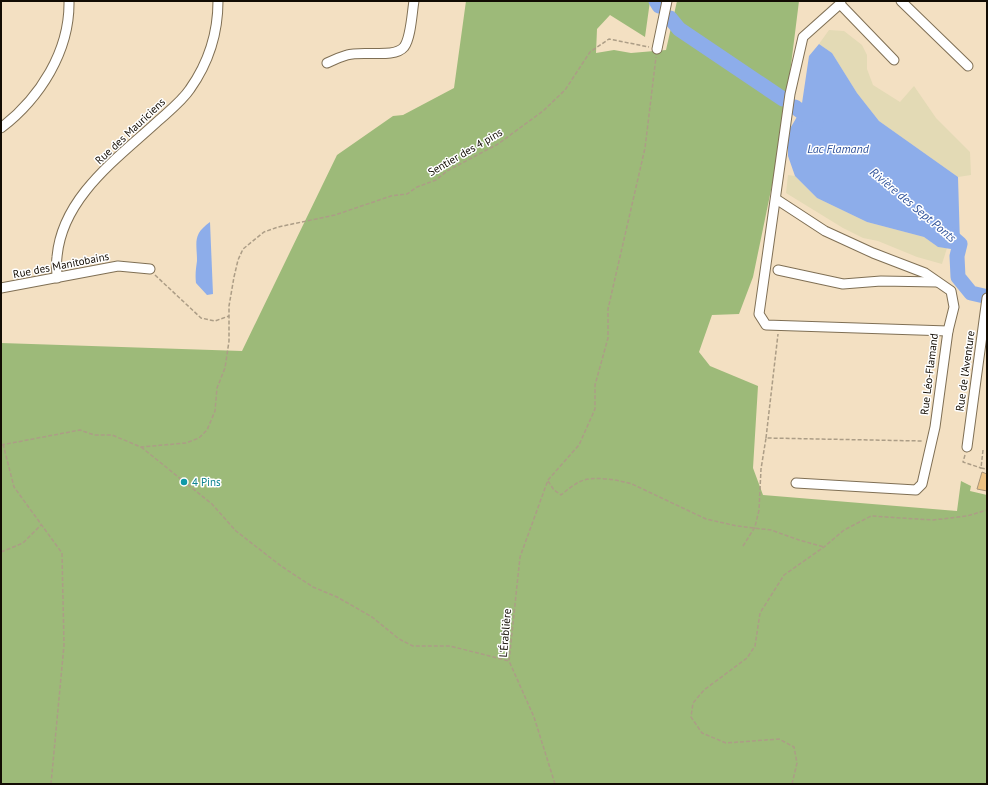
<svg xmlns="http://www.w3.org/2000/svg" width="988" height="785" font-family="'PT Sans',sans-serif">
	<style>
		.forest { fill: #9dba79 }
		.sand { fill: #e3dab5 }
		.water { fill: #8dadea }
		.lines { fill: none; stroke-linecap: round; stroke-linejoin: round }
		.river { stroke: #8dadea; stroke-width: 15 }
		.building { fill: #edc282; stroke: #a69378 }
		.minor-casing { stroke: #7f6f54; stroke-width: 11 }
		.path { stroke: #ac9d86; stroke-width: 1.5; stroke-dasharray: 4 2; stroke-linecap: butt }
		.minor { stroke: #fff; stroke-width: 9 }
		.culture-dot { fill: #0f9aa8; stroke: #fff; stroke-width: 1.5 }
		.labels { text-anchor: middle; stroke-width: 3; stroke-linejoin: round; paint-order: stroke }
		.street-label { font-size: 11px; fill: #120c03; stroke: #fff }
		.culture-label { font-size: 11px; fill: #0d838f; stroke: #fff; text-anchor: start }
		.water-label { font-size: 12px; font-style: italic; fill: #30539b; stroke: #fff }
	</style>
	<rect width="100%" height="100%" fill="#f3e0c2"/>
	<polygon class="forest" points="466,1 650,1 645,37 610,15 597,29 596,53 614,50 631,53 666,50 677,1 799,1 782,137 753,277 739,314 712,315 699,352 710,366 758,386 753,468 763,495 957,511 961,481 971,486 970,491 987,495 987,784 1,784 1,343 242,351 337,155 393,116 403,115 454,88"/>
	<g class="sand">
		<polygon points="829,30 844,31 862,45 867,55 867,69 873,85 900,102 914,86 936,118 970,152 971,175 958,177 879,121 857,93 832,53 819,44"/>
		<polygon points="788,175 795,176 817,198 867,222 924,237 938,247 947,248 942,264 917,257 878,241 863,238 843,228 786,193"/>
	</g>
	<g class="water">
		<polygon points="819,44 832,53 857,93 879,121 958,177 960,244 951,249 938,247 924,237 867,222 817,198 795,176 788,156 788,132 801,110 809,56"/>
		<path d="M 210,222 L 213,294 L 207,295 L 196,283 C 195,275 196,268 197,261 C 197,242 192,235 210,222 Z"/>
	</g>
	<g class="lines">
		<g class="river">
			<polyline points="656,1 659,6"/>
			<polyline points="670,18 679,29 783,99"/>
			<polyline points="795,107 816,123"/>
			<polyline points="945,231 960,244 957,256 958,277 971,293 984,296"/>
		</g>
	</g>
	<polygon class="building" points="982,472 987,474 987,491 977,489"/>
	<g class="lines">
		<g class="minor-casing">
			<g id="minor">
				<polyline points="841,1 840,4 803,37 790,94 759,314 766,325 948,331"/>
				<polyline points="901,1 968,66"/>
				<polyline points="840,4 894,60"/>
				<polyline points="657,49 667,1"/>
				<path d="M 327,63 C 333,60 340,57 347,55 C 363,50 394,59 404,47 C 411,38 412,12 414,1"/>
				<path d="M 1,128 C 40,98 70,51 69,1"/>
				<polyline points="776,199 825,231 873,253 925,273 951,291 954,307 948,331 935,427 922,484 916,490 796,483"/>
				<polyline points="778,270 843,284 881,281 937,282"/>
				<path d="M 57,278 C 57,271 56,263 57,257 C 62,197 118,158 158,121 C 169,111 182,101 190,89 C 209,62 218,34 218,1"/>
				<polyline points="1,288 118,266 150,269"/>
				<polyline points="967,447 987,298"/>
			</g>
		</g>
		<g class="path">
			<polyline points="155,275 201,318 215,321 229,316"/>
			<polyline points="766,438 778,334"/>
			<polyline points="3,444 14,487 62,553 64,645 51,784"/>
			<polyline points="1,445 80,430 94,435 112,435 141,447 186,443 199,438 207,430 215,411 217,388 225,368 229,341 229,306 234,277 238,260 243,249 264,232 278,227 335,215 391,196 407,194 417,187 436,180 447,171 498,144 543,111 565,90 590,52 609,39 649,47"/>
			<polyline points="141,447 212,504 236,531 281,566 313,587 337,597 372,617 399,639 413,646 450,646 509,661"/>
			<polyline points="983,450 981,468 987,469"/>
			<polyline points="965,455 963,462 981,468"/>
			<path d="M 548,481 L 554,490 L 561,495 C 567,490 573,485 579,482 C 592,475 619,480 632,484 L 706,519 L 737,526 L 771,530 L 799,540 L 824,547"/>
			<polyline points="743,546 755,527 759,510 761,469 766,438 923,441"/>
			<polyline points="1,552 23,543 41,525"/>
			<polyline points="555,784 534,717 509,661 520,557 548,480 579,445 595,409 595,385 608,338 608,309 645,148 656,57"/>
			<polyline points="792,784 797,763 794,747 779,739 726,743 702,733 691,717 693,703 704,690 747,658 755,646 760,613 784,575 824,547 844,530 871,516 933,520 967,516 987,510"/>
		</g>
		<use href="#minor" class="minor"/>
	</g>
	<circle class="culture-dot" cx="184" cy="482" r="4"/>
	<g class="labels">
		<g class="street-label">
			<text transform="translate(130 131) rotate(-43)" y="4">Rue des Mauriciens</text>
			<text transform="translate(465 152) rotate(-30)" y="4">Sentier des 4 pins</text>
			<text transform="translate(61 265) rotate(-11)" y="4">Rue des Manitobains</text>
			<text transform="translate(965 371) rotate(-82)" y="4">Rue de l'Aventure</text>
			<text transform="translate(929 374) rotate(-83)" y="4">Rue Léo-Flamand</text>
			<text transform="translate(505 633) rotate(-85)" y="4">L'Érablière</text>
		</g>
		<g class="culture-label">
			<text x="192" y="486">4 Pins</text>
		</g>
		<g class="water-label">
			<text x="838" y="153">Lac Flamand</text>
			<text transform="translate(913 205) rotate(40)" y="4">Rivière des Sept Ponts</text>
		</g>
	</g>
	<rect width="988" height="785" fill="none" stroke="#120c03" stroke-width="4"/>
</svg>
